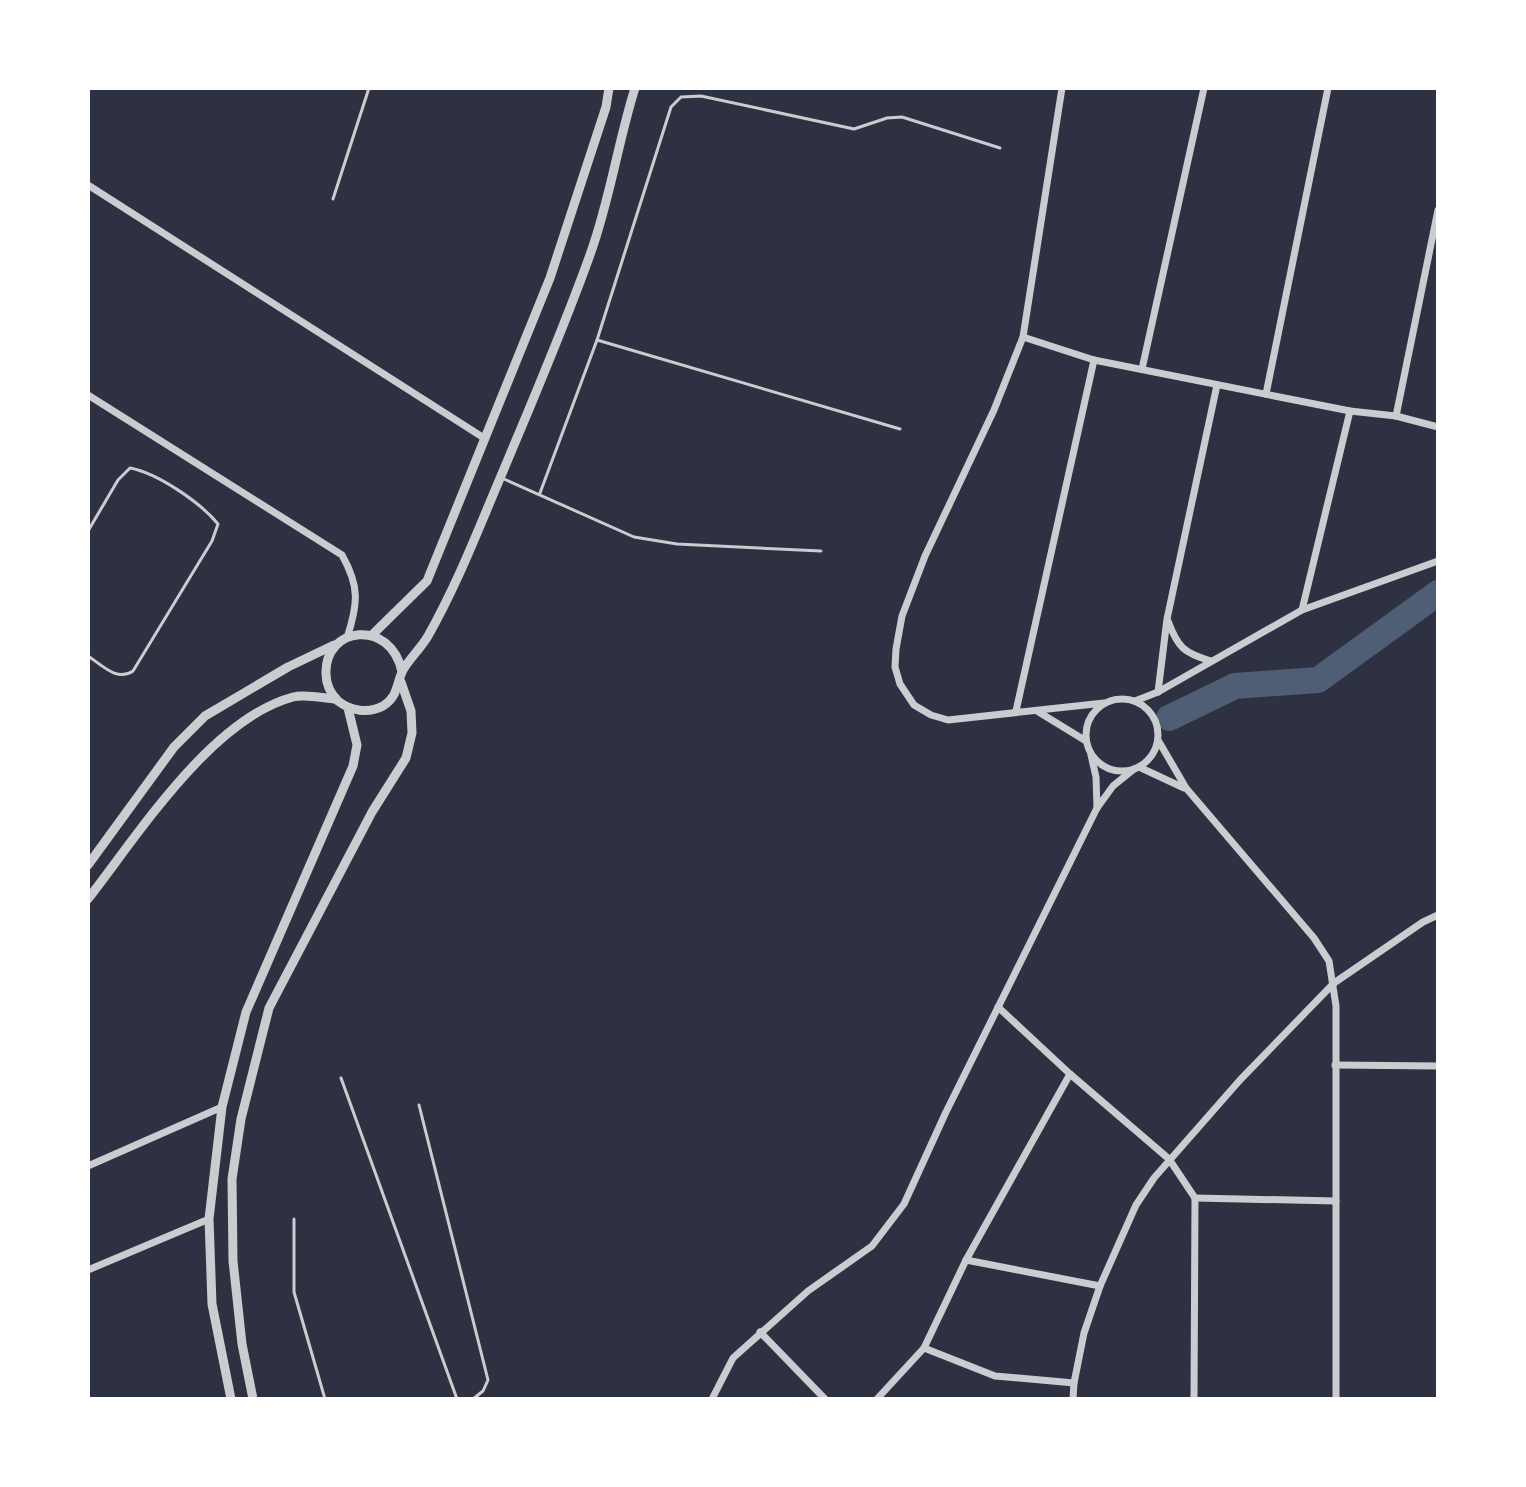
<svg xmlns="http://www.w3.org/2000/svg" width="1526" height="1487" font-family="'Noto Sans',sans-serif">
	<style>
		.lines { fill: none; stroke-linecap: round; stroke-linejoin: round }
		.river { stroke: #4f5d75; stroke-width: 26 }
		.service { stroke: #caccd0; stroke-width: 3 }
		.minor { stroke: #caccd0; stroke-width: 7 }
		.tertiary { stroke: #caccd0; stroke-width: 9 }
	</style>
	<rect width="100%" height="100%" fill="#2d3142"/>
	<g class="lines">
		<polyline class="river" points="1169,718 1235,686 1318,680 1438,593"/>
		<g class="service">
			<polyline points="333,199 369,88"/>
			<polyline points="597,340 900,429"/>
			<polyline points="504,479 634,537 677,544 821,551"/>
			<polyline points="540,493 597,340 671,107 681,97 701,96 854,129 887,118 902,117 1000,148"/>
			<path d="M 88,531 L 118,480 L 130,468 C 157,473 200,502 218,524 L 212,541 L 133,671 C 117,682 102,665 88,656"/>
			<polyline points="341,1078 457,1399"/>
			<polyline points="419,1105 488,1380 483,1391 473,1399"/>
			<polyline points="294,1219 294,1292 325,1399"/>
		</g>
		<g class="minor">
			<polyline points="1062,88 1023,337 994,410 925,556 902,616 896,649 895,667 900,684 914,705 931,715 948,720 1104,703"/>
			<polyline points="88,185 484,438"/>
			<polyline points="1023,337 1094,360 1350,411 1396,416 1438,427"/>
			<polyline points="1142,369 1204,88"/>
			<polyline points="1266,394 1328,88"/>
			<path d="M 88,395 L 342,555 C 360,587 358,604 347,638"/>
			<polyline points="1396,416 1438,210"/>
			<polyline points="1302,610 1350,411"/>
			<path d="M 1168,621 C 1178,648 1184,653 1211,661"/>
			<polyline points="1158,692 1167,619 1217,385"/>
			<circle cx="1122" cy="735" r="36"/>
			<polyline points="1135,701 1158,692 1302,610 1438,561"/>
			<polyline points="1016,711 1094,360"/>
			<polyline points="1037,711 1086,741"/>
			<polyline points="1158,740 1186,788 1314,938 1329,961 1336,1006 1336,1399"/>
			<polyline points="1091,755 1096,777 1097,808"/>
			<polyline points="1139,767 1184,788"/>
			<polyline points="998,1007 1070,1074 1169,1159 1195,1198"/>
			<polyline points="1335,1065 1438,1066"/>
			<polyline points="88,1166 222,1107"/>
			<polyline points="1195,1198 1336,1201"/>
			<polyline points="966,1260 1100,1286"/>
			<polyline points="88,1270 209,1219"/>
			<polyline points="760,1332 825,1399"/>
			<polyline points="924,1348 995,1376 1074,1383"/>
			<polyline points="712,1399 733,1358 808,1291 872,1246 904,1204 946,1112 1097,808 1113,786 1134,769"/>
			<polyline points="877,1399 924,1348 966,1260 1070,1074"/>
			<polyline points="1073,1399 1074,1383 1084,1333 1100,1286 1136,1205 1154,1178 1240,1080 1334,983 1423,922 1438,915"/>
			<polyline points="1194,1399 1195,1198"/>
		</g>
		<g class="tertiary">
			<polyline points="372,635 427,581 550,278 606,107 609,88"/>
			<path d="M 402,672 C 391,618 324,626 326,674 C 326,684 331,694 338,701 C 351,711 368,714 383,706 C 398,697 396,684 403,670 C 410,658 421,648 428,636 C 457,585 478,530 501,476 C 532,402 564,328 591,252 C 610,199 618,142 635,88"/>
			<polyline points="88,865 174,747 205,716 288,667 334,645"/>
			<path d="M 88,899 C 138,835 211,719 293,697 C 305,694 323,698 336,699"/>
			<polyline points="231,1399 212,1304 209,1219 222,1107 246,1012 353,766 357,745 348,708"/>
			<polyline points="253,1399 242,1344 233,1261 232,1179 241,1119 269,1008 372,812 406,758 412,733 411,711 401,682"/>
		</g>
	</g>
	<rect width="1526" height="1487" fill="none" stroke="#ffffff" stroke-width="180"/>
</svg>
